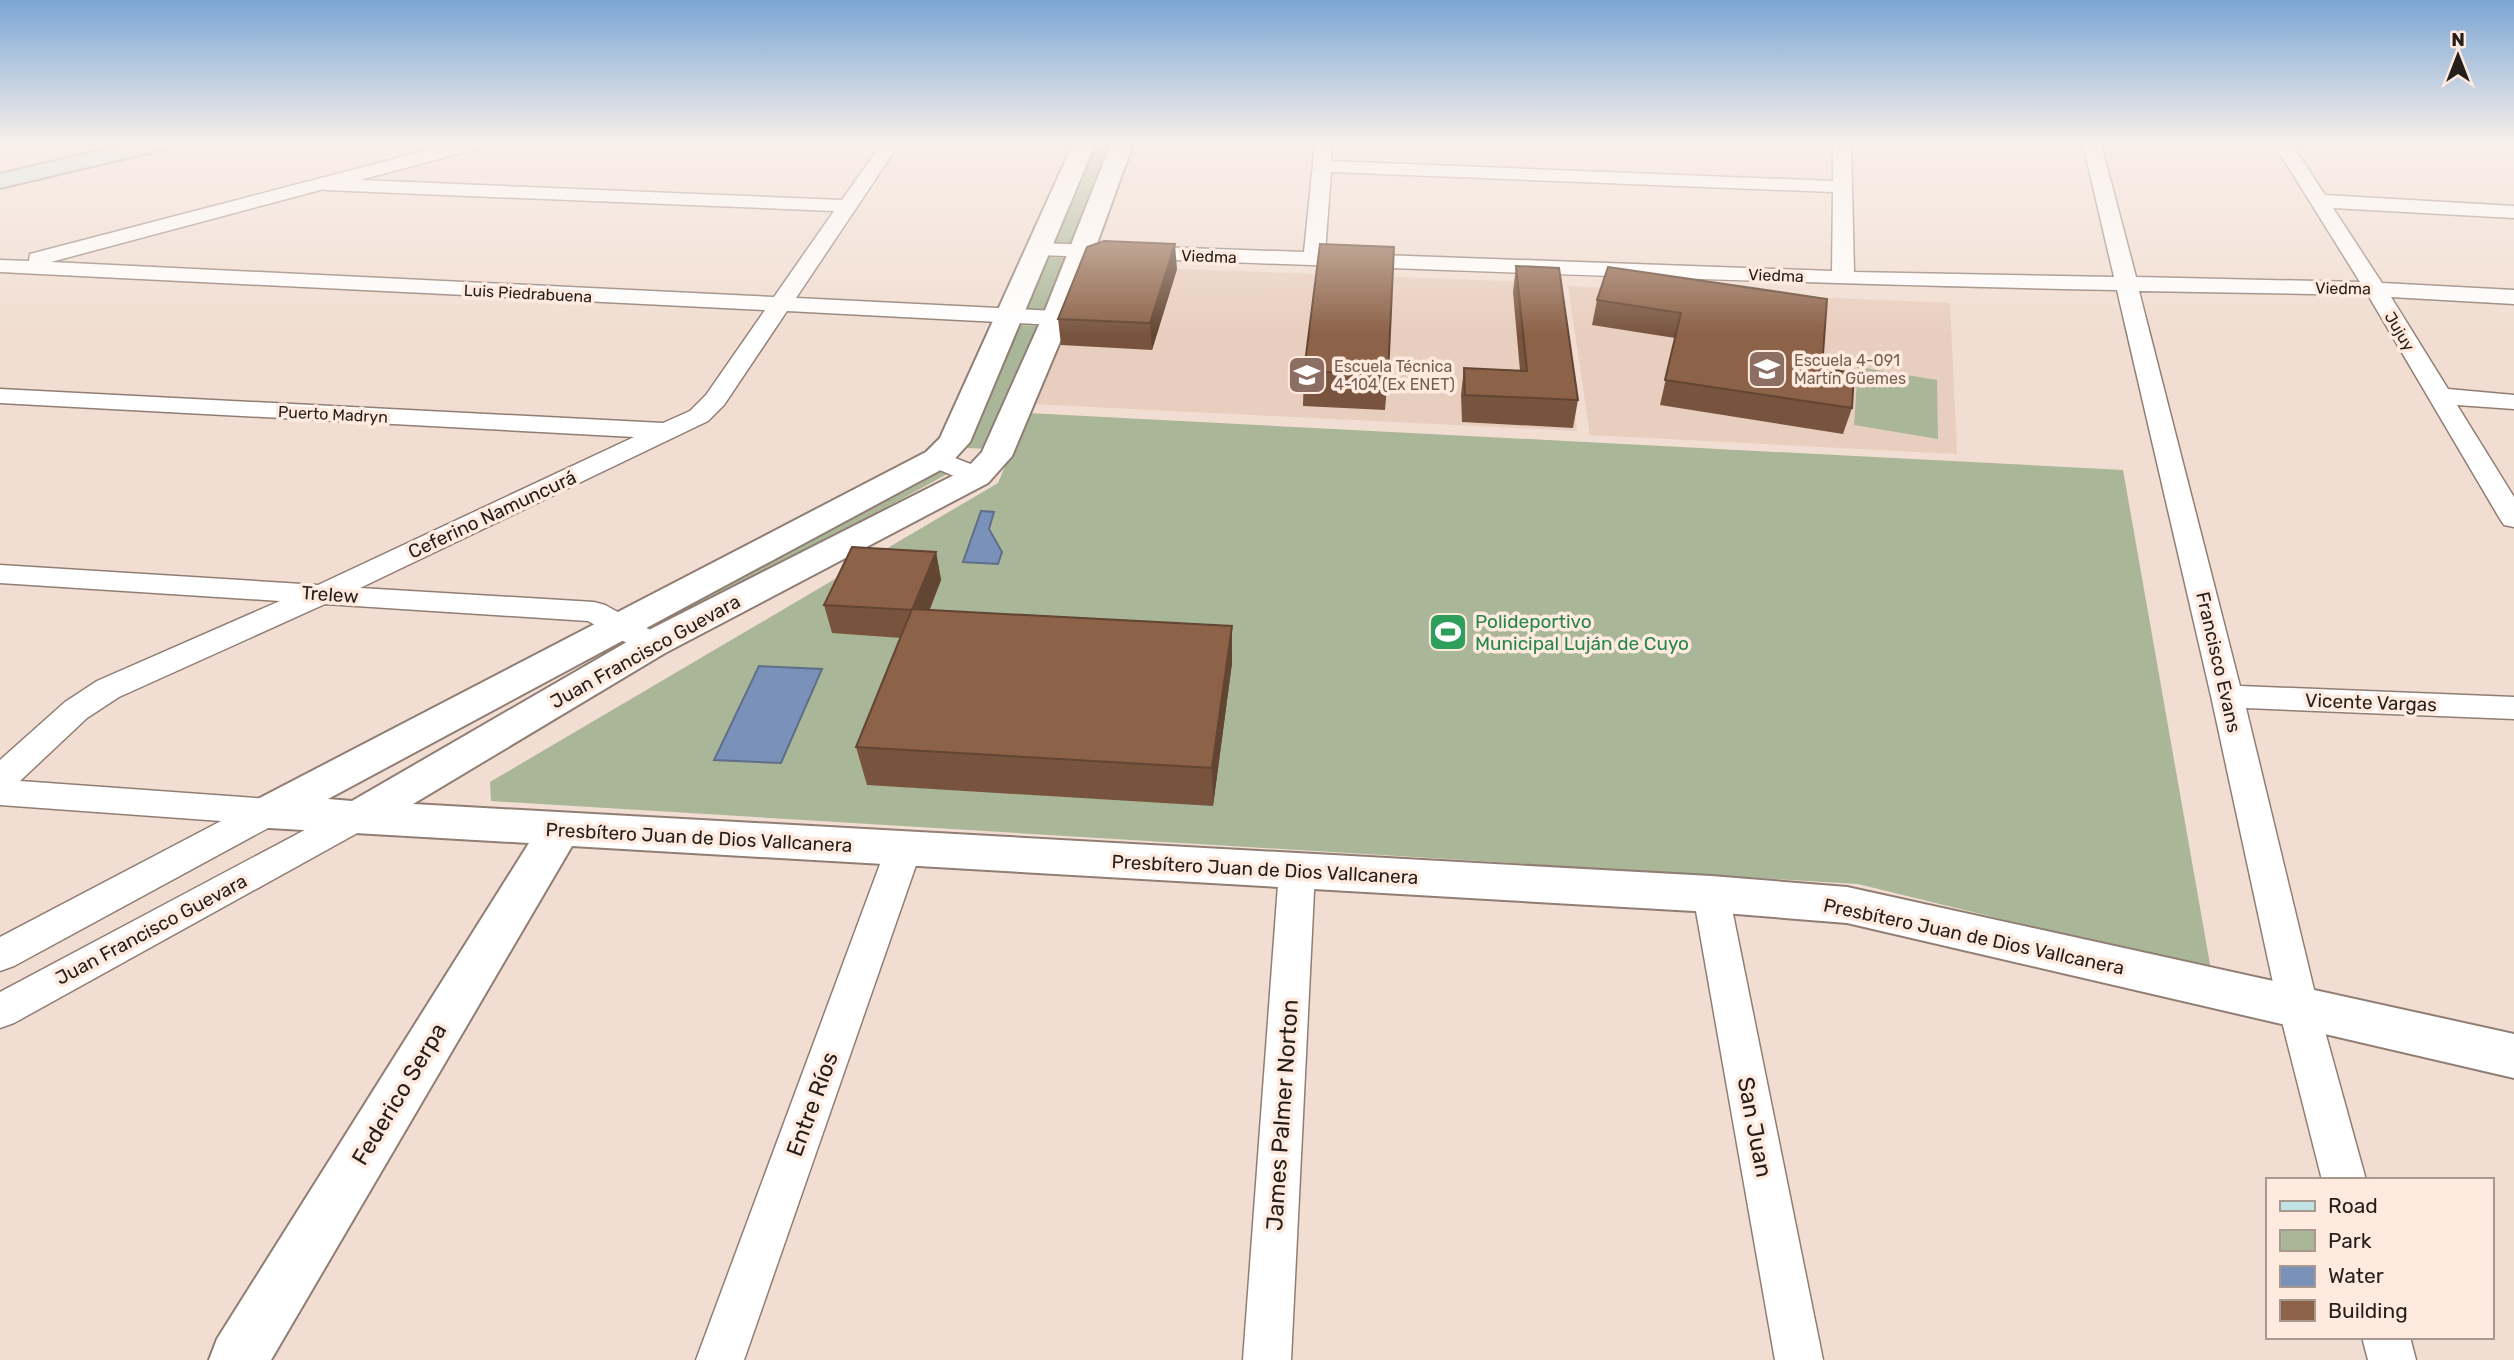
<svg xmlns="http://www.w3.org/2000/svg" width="2514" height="1360" font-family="Rubik,sans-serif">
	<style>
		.built { fill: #e8cebe }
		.green { fill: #a9b697 }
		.water { fill: #7a91b9; stroke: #606e89; stroke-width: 2 }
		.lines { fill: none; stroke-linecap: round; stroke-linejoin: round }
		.minor-casing { stroke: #907e74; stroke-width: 3 }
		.tertiary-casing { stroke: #907e74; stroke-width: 4 }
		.secondary-casing { stroke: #907e74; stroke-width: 4 }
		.minor { fill: #fff; fill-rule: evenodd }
		.tertiary { fill: #fff; fill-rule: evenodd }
		.secondary { fill: #c1e2e2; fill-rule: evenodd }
		.wall { fill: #78543e }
		.shaded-wall { fill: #624532 }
		.building { fill: #8c6248; stroke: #624532; stroke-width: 2 }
		.labels { text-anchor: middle; stroke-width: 7; stroke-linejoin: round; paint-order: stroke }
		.far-street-label { font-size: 16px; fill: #251e1a; stroke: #feeade }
		.far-education-label { font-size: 16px; fill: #785e54; stroke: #feeade; text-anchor: start }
		.street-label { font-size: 19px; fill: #251e1a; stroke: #feeade }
		.leisure-label { font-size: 19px; fill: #27864d; stroke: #feeade; text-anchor: start }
		.near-street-label { font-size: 23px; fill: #251e1a; stroke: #feeade }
	</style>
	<rect width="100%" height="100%" fill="#f1ddd1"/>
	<g class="built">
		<polygon points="1106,266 1556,283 1577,431 1032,404 1086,274"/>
		<polygon points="1568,286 1950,303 1957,454 1590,435"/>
	</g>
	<g class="green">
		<polygon points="1096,144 1114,144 1071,247 1051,246"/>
		<polygon points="1047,257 1067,258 1044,311 1023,310"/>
		<polygon points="1019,325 1040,326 990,449 966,448"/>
		<polygon points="1858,367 1937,380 1938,439 1854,425"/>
		<polygon points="1027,413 2123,470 2211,970 1858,884 491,801 490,782 998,483"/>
		<polygon points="929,468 947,474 683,620 651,617"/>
	</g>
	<g class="water">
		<polygon points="981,511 994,512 989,529 1002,552 998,564 963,562"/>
		<polygon points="759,666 822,669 781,763 714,760"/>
	</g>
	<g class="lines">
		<g class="minor-casing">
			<g id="minor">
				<path d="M 451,144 L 482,144 L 480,148 L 360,180 L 842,200 L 881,144 L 899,144 L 796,298 L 1056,311 L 1064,313 L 1067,318 L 1064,323 L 1056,325 L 787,311 L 724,405 L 708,421 L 360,588 L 594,602 L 605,605 L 663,637 L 667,644 L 663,651 L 652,654 L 641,651 L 588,621 L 325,604 L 119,697 L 87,718 L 20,781 L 269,799 L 281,803 L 286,812 L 281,821 L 14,966 L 0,971 L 0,937 L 221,821 L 0,805 L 0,760 L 65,702 L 97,681 L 280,601 L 0,583 L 0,565 L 318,585 L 634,437 L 0,403 L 0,389 L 663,423 L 690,411 L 706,395 L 765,310 L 0,272 L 0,260 L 29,261 L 30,254 ZM 324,189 L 325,190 L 834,211 L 774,297 L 51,262 Z"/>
				<path d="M 1315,144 L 1331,144 L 1331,161 L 1833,181 L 1833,144 L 1851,144 L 1854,272 L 2114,277 L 2083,144 L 2101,144 L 2136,277 L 2360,282 L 2274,144 L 2292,144 L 2325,195 L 2514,206 L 2514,218 L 2333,208 L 2382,283 L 2514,290 L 2514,304 L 2391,297 L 2448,389 L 2514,395 L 2514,409 L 2457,405 L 2514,497 L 2514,527 L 2504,525 L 2500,519 L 2368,295 L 2139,291 L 2240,686 L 2514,697 L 2514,719 L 2246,708 L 2318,1006 L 2366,1180 L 2322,1180 L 2278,1006 L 2211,696 L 2117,290 C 1757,283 1397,268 1038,255 L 1031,253 L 1027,249 L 1031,245 L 1038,243 L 1304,252 ZM 1331,172 L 1833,192 L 1832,271 L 1325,253 Z"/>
				<polygon points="937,451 986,470 990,476 986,482 977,484 968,482 928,465 924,459 928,453"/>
				<polygon points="358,804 370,808 375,817 370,826 14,1023 0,1028 0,992 346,808"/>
				<polygon points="904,834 917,838 922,848 744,1360 696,1360 886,848 891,838"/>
				<polygon points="1297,857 1310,861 1315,871 1291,1360 1243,1360 1279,871 1284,861"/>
				<polygon points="1711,879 1724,884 1729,894 1823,1360 1775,1360 1693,894 1698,884"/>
				<polygon points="2362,1337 2410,1337 2416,1360 2368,1360"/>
			</g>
		</g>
		<g class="tertiary-casing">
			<polygon id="tertiary" points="1073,144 1095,144 970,442 948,466 328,799 352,801 639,635 966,469 982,452 1042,318 1111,144 1133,144 1070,318 1012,456 988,483 665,653 413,804 1711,876 1847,887 2514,1034 2514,1078 1847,923 1711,912 572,846 271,1360 209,1360 217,1339 529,843 269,828 254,823 248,812 254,801 926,452 940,438"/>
		</g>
		<g class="secondary-casing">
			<polygon id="secondary" points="127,144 167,144 164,149 0,188 0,174"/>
		</g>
		<use href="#minor" class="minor"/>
		<use href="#tertiary" class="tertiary"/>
		<use href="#secondary" class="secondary"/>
	</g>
	<g class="wall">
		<polygon points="1516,266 1578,400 1573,428 1462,422 1461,395 1464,368 1520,371 1513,292"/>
		<polygon points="1608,267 1822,368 1852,408 1843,434 1660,405 1675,338 1592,325 1597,300"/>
		<polygon points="1177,269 1152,350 1061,345 1058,319"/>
		<polygon points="1304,371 1388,375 1385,410 1303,406"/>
		<polygon points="936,552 941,580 930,609 1232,663 1213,806 867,785 856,747 901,638 832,633 824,605"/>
	</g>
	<g class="shaded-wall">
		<polygon points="1175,244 1177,269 1152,350 1150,323"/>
		<polygon points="936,552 941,580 918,639 912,610"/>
		<polygon points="1232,626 1232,663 1213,806 1212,768"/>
	</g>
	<g class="building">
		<polygon points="1104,241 1175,244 1150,323 1058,319 1087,247"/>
		<polygon points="1320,244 1394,247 1388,375 1304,371"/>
		<polygon points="1516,266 1559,268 1578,400 1465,395 1464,368 1527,371"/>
		<polygon points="1608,267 1827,299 1822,368 1854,373 1852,408 1665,380 1681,313 1597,300"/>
		<polygon points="852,547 936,552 912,610 824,605"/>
		<polygon points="912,609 1232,626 1212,768 856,747"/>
	</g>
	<linearGradient id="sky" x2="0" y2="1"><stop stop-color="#7ca6d5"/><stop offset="0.43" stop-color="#f9f0ea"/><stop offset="1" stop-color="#f9f0ea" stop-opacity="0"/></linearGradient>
	<rect width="2514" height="335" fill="url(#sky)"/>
	<defs>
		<g id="school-square" transform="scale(2.0125)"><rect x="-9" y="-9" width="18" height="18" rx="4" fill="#8d6e63" stroke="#feeade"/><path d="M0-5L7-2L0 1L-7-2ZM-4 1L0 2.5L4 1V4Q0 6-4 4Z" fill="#fff"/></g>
		<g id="stadium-square" transform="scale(2.0125)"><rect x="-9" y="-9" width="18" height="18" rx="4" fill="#2e9e5b" stroke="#feeade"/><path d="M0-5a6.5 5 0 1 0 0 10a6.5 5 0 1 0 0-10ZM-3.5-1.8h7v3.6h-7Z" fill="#fff"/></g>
	</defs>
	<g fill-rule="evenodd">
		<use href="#school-square" x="1767" y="369"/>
		<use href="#school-square" x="1307" y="375"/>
		<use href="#stadium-square" x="1448" y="632"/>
	</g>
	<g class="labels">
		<g class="far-street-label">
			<text transform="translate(1209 256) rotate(2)" y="6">Viedma</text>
			<text transform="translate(1776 275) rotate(2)" y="6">Viedma</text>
			<text transform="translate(2343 288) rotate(1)" y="6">Viedma</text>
			<text transform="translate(528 293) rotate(3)" y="6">Luis Piedrabuena</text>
			<text transform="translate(2400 331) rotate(59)" y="6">Jujuy</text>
			<text transform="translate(333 414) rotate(3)" y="6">Puerto Madryn</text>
		</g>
		<g class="far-education-label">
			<text x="1794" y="366">Escuela 4-091<tspan x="1794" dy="18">Martín Güemes</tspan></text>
			<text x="1334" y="372">Escuela Técnica<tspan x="1334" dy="18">4-104 (Ex ENET)</tspan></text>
		</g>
		<g class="street-label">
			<text transform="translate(492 514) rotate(-25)" y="7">Ceferino Namuncurá</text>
			<text transform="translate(330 594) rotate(4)" y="7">Trelew</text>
			<text transform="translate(645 651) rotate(-29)" y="7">Juan Francisco Guevara</text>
			<text transform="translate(2219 662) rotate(77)" y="7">Francisco Evans</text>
			<text transform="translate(2371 702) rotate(2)" y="7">Vicente Vargas</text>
			<text transform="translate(699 837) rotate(3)" y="7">Presbítero Juan de Dios Vallcanera</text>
			<text transform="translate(1265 869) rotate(3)" y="7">Presbítero Juan de Dios Vallcanera</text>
			<text transform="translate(151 929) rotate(-28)" y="7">Juan Francisco Guevara</text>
			<text transform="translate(1974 936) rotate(12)" y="7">Presbítero Juan de Dios Vallcanera</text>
		</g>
		<g class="leisure-label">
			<text x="1475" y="628">Polideportivo<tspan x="1475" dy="22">Municipal Luján de Cuyo</tspan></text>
		</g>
		<g class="near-street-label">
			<text transform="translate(399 1094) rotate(-59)" y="8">Federico Serpa</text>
			<text transform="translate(812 1104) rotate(-70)" y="8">Entre Ríos</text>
			<text transform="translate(1282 1115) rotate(-86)" y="8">James Palmer Norton</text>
			<text transform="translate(1755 1127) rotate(79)" y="8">San Juan</text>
		</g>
	</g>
	<rect x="2266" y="1178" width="228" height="161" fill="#feeade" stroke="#a79890" stroke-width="2"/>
	<rect x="2280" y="1201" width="35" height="10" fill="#c1e2e2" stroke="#a79890" stroke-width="2"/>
	<text x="2328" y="1213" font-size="21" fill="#251e1a">Road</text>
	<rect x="2280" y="1230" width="35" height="21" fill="#a9b697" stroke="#a79890" stroke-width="2"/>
	<text x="2328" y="1248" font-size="21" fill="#251e1a">Park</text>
	<rect x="2280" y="1266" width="35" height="21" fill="#7a91b9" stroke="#a79890" stroke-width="2"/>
	<text x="2328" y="1283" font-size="21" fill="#251e1a">Water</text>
	<rect x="2280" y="1300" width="35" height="21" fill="#8c6248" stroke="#a79890" stroke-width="2"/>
	<text x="2328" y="1318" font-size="21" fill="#251e1a">Building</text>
	<g transform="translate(2458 56)" stroke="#feeade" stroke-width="5" paint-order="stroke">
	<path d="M0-5L12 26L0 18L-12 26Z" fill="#251e1a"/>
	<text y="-10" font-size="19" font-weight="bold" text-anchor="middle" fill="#251e1a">N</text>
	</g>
</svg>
